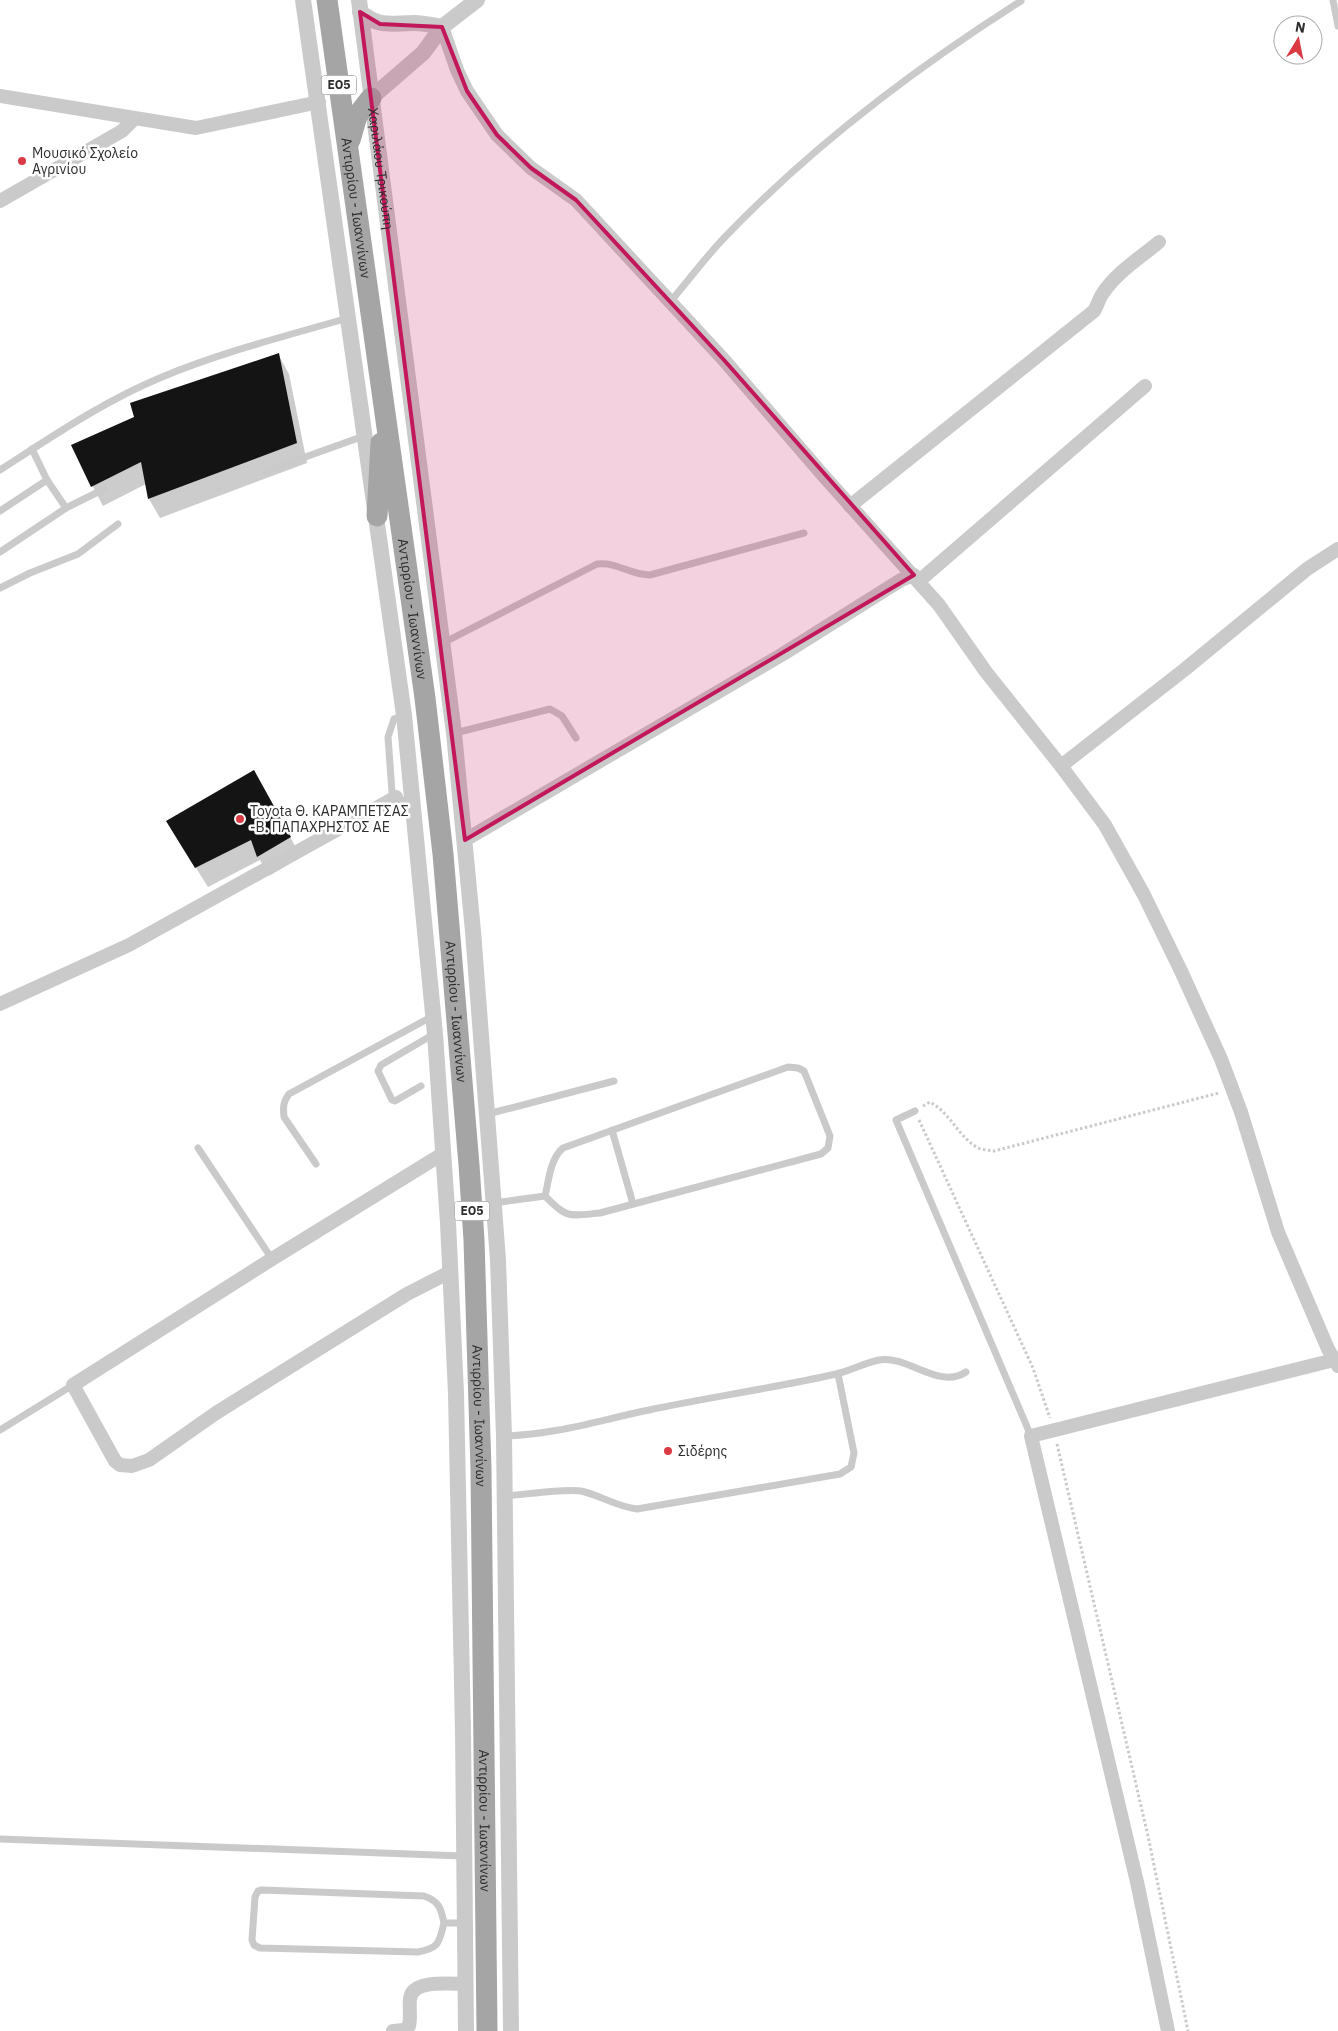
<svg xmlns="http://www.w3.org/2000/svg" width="1338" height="2031" font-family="'IBM Plex Sans',sans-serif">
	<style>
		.shadow { fill: #0003 }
		.building { fill: #141414 }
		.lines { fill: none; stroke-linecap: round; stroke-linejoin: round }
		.path { stroke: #cacaca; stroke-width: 3; stroke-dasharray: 2.5 2.5; stroke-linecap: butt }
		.service { stroke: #cacaca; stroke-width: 7 }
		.minor { stroke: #cacaca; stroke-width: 14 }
		.tertiary { stroke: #cacaca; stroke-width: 16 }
		.primary { stroke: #a5a5a5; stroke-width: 21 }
		.marked { fill: #c2185b; fill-opacity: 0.2; stroke: #c2185b; stroke-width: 4; stroke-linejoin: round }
		.poi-dot { fill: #da3a43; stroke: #fff; stroke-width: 2 }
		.labels { text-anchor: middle; stroke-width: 5; stroke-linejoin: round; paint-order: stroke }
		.shield { fill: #fff; stroke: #6c6c6c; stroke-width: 1 }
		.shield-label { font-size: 12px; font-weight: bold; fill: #2d2d2d }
		.poi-label { font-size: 14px; fill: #2d2d2d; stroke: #fff; text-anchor: start }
		.street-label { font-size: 14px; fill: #2d2d2d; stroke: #fff }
	</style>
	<rect width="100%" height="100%" fill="#fff"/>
	<g class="shadow">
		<polygon points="278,354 289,374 307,463 160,518 149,499 146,484 103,506 72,446"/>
		<polygon points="265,791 301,857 269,876 260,860 208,887 179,841"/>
	</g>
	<g class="building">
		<polygon points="279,353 297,443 148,499 141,462 91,487 71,445 134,417 130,403"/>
		<polygon points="254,770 291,837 257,857 251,840 195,868 166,821"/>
	</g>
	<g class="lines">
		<g class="path">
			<path d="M 923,1106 L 930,1102 C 950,1113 957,1134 975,1146 C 980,1150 988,1150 994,1151 L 1219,1093"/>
			<polyline points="919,1120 1033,1368 1050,1418"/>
			<polyline points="1057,1444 1148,1836 1188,2031"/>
		</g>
		<g class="service">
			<polyline points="1333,0 1338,26"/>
			<path d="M 670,302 C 688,281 705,258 724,238 C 812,146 914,69 1021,1"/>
			<path d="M 0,470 C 53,436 104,401 162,377 C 222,352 286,336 348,318"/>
			<polyline points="266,471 364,436"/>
			<polyline points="66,508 104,489"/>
			<polyline points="0,511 47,480"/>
			<polyline points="0,552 66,508 47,480 32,449"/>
			<polyline points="0,588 30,573 78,554 118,524"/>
			<path d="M 443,643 L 597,564 C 619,562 629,575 650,575 L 804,533"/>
			<path d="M 404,715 L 394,719 L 388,737 L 392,792 C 398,800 403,801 413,801"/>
			<polyline points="455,733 550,709 562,716 576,738"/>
			<polyline points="421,1086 395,1101 392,1100 378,1071 381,1065 434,1034"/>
			<polyline points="915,1111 896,1120 1031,1436"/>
			<polyline points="488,1114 614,1081"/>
			<polyline points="612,1130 633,1204"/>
			<polyline points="198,1148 272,1259"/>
			<path d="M 316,1164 L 284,1117 C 283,1107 283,1102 289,1094 L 433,1016"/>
			<path d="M 494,1203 L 545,1196 C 567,1219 569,1216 600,1213 L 821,1154 L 828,1148 L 830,1136 L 804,1071 L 798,1068 L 788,1067 L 563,1148 C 550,1159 549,1180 545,1196"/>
			<polyline points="0,1430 73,1385"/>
			<path d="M 504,1436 C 554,1435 600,1420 649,1410 C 711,1397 774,1388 836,1374 C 850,1371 864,1363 879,1360 C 908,1355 939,1390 966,1372"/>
			<path d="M 505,1496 C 524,1495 564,1488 581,1491 C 600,1495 617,1507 637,1509 L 840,1474 L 851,1467 L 854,1453 L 838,1374"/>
			<polyline points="0,1839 463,1856"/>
			<path d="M 444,1923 C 441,1908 439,1901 424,1896 L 262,1890 L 258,1891 L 255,1897 L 252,1940 L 254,1945 L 260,1948 L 418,1952 C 440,1948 439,1942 444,1923 L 465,1923"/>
		</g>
		<g class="minor">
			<polyline points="442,27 457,70 467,91 497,135 531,168 576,200 724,360 822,474 939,605 986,672 1061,766 1105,825 1144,895 1181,971 1221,1059 1241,1112 1278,1232 1328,1349 1338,1366"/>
			<polyline points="0,96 196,128 319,102"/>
			<polyline points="0,201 122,131 134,119"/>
			<path d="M 850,506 L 1094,311 C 1098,305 1099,298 1103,293 C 1117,272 1140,258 1159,242"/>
			<polyline points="919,581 1145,386"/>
			<polyline points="1061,766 1184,670 1307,569 1338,549"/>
			<polyline points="465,840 783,654 901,580 914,575"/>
			<polyline points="0,1004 129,945 396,797"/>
			<polyline points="444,1153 272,1259 73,1385 115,1461 120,1465 132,1466 149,1460 216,1413 407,1294 450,1272"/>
			<path d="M 393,2031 L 404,2030 L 409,2026 C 411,2018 409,2008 410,1999 C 412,1979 451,1984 466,1984"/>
			<polyline points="1168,2031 1137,1882 1031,1436 1334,1360"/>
		</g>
		<g class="tertiary">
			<polyline points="303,0 404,715 435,1034 448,1223 456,1393 463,1731 466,2031"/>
			<path id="s1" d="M 359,0 L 454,733 L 473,931 L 498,1260 L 504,1436 L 511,2031"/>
			<path d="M 360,12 C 380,28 390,23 414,23 C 423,23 432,25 442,27"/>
			<polyline points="371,98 423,53 442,27 477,0"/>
		</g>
		<g class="primary">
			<path id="s2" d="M 327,0 L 425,698 L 443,854 L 469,1165 L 474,1240 L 481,1470 L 487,2031"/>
			<polyline points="350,140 357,116 371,98"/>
			<polyline points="377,516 381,443"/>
		</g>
	</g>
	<path class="marked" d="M 360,12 L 380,24 L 442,27 L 467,91 L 497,135 L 531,168 L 576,200 L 724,360 L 914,575 L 465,840 Z"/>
	<g class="poi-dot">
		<circle cx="22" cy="161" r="5"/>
		<circle cx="240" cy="819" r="5"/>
		<circle cx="668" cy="1451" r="5"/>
	</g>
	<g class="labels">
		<g class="shield">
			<rect x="321.5" y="75.5" width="35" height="19" rx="4"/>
			<rect x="454.5" y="1201.5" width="35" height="19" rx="4"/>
		</g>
		<g class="shield-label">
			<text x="339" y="89">ΕΟ5</text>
			<text x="472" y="1215">ΕΟ5</text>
		</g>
		<g class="poi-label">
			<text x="32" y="158">Μουσικό Σχολείο<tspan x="32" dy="16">Αγρινίου</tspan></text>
			<text x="250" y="816">Toyota Θ. ΚΑΡΑΜΠΕΤΣΑΣ<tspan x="250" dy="16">-Β. ΠΑΠΑΧΡΗΣΤΟΣ ΑΕ</tspan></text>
			<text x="678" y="1456">Σιδέρης</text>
		</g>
		<g class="street-label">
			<text dy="5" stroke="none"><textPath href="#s1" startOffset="170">Χαριλάου Τρικούπη</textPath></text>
			<text dy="5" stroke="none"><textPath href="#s2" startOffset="210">Αντιρρίου - Ιωαννίνων</textPath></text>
			<text dy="5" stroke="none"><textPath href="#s2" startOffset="615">Αντιρρίου - Ιωαννίνων</textPath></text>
			<text dy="5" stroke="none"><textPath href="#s2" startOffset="1020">Αντιρρίου - Ιωαννίνων</textPath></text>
			<text dy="5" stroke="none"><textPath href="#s2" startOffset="1425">Αντιρρίου - Ιωαννίνων</textPath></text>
			<text dy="5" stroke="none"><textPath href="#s2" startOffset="1830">Αντιρρίου - Ιωαννίνων</textPath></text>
		</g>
	</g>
	<g transform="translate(1298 40) rotate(10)"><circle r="24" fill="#ffffff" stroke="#ababab"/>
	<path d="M0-4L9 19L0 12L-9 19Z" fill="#da3a43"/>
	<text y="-8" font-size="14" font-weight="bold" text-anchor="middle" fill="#2d2d2d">N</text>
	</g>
</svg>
